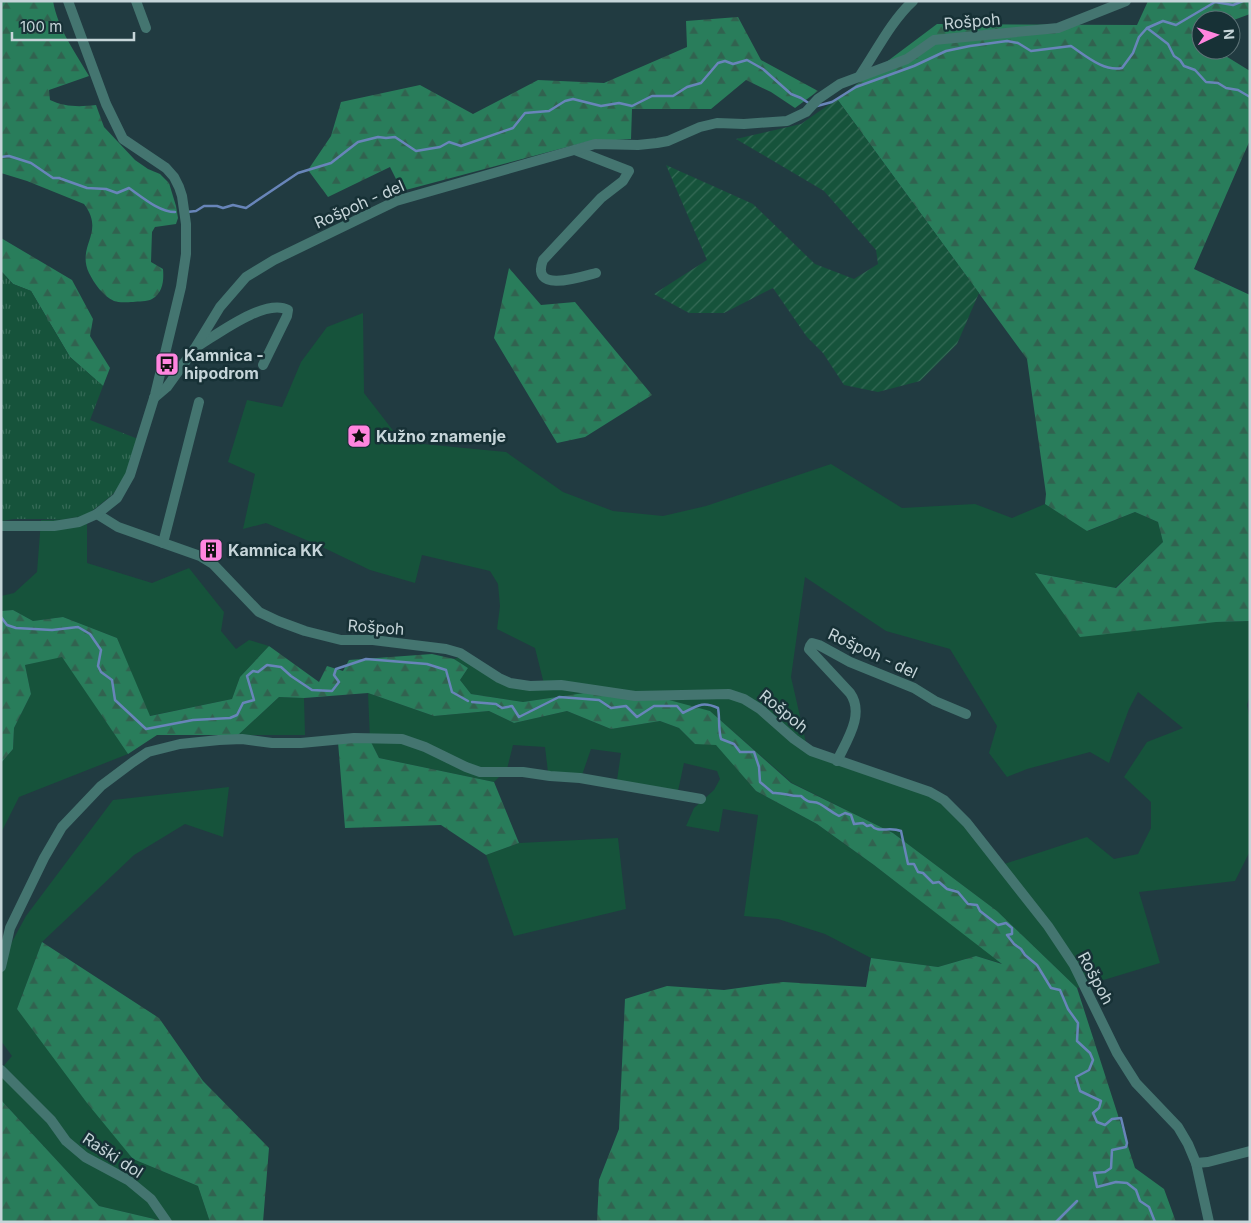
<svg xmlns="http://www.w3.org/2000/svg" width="1251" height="1223" font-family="Inter,sans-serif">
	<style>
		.grass { fill: #16533b; fill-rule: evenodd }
		.forest { fill: url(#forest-firs) }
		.park { fill: url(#park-tufts) }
		.garden { fill: url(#garden-furrows) }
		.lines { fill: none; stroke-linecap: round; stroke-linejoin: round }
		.stream { stroke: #6885b9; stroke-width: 2.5 }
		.minor { stroke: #447570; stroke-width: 10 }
		.labels { text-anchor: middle; stroke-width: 5; stroke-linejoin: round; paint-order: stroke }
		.street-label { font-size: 16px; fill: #c6d5d9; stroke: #173136 }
		.poi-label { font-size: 16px; font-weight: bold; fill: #c6d5d9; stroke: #173136; text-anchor: start }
	</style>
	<defs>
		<pattern id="forest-firs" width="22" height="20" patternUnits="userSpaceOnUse" patternTransform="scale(1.25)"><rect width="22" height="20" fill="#297d5b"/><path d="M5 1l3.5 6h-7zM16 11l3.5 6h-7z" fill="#31624f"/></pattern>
		<pattern id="park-tufts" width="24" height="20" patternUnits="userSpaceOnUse" patternTransform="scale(1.25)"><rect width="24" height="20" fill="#16533b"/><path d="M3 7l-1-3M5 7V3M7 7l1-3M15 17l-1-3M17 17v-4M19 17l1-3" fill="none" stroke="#366b57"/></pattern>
		<pattern id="garden-furrows" width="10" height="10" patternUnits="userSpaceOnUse" patternTransform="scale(1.25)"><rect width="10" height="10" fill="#16533b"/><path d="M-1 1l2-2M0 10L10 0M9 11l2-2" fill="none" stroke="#366b57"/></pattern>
	</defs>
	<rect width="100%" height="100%" fill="#213b41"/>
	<g class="grass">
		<path d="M 363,313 L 364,393 L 402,442 L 506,452 L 563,492 L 613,511 L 663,516 L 706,506 L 831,464 L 902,508 L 975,504 L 1012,518 L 1045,504 L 1088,531 L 1135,512 L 1158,522 L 1163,542 L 1115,588 L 1036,573 L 1216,622 L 1250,621 L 1250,695 L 1247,705 L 1250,720 L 1250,851 L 1235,881 L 1139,892 L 1160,963 L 1077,988 L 997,911 L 893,833 L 792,783 L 710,711 L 584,693 L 523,702 L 471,694 L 460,680 L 468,668 L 454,659 L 459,657 L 493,678 L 545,688 L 535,648 L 497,629 L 500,606 L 498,584 L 490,571 L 422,555 L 415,583 L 370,570 L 318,545 L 266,523 L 243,529 L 255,474 L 228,462 L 247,400 L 282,407 L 301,362 L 327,327 ZM 805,577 L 886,631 L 950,649 L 997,726 L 989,753 L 1007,777 L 1027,769 L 1090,752 L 1109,763 L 1129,709 L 1138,692 L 1183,728 L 1147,742 L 1124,777 L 1151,802 L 1151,828 L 1138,854 L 1114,859 L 1087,837 L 998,866 L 940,798 L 807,747 L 791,677 Z"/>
		<polygon points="87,515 87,563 152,583 189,568 224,612 221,631 236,649 249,640 269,646 240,677 232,699 149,716 117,638 63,617 33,621 13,610 1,611 1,596 14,593 37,572 41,520 66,519"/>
		<polygon points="62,656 128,754 19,797 1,833 1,763 13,749 14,728 31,694 25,665"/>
		<polygon points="368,693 434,716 489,711 514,723 567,711 611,729 660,721 679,728 695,744 716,744 756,791 817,824 874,865 1004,964 976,956 938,967 871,958 825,934 778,919 744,916 758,815 723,809 719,832 686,826 694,808 714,790 720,779 717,771 684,763 678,791 617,780 621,753 591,749 582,775 548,772 545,747 513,745 507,769 494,782 379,758 370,740"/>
		<polygon points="279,697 304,698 305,735 238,735"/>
		<polygon points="229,787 223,837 185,824 134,855 42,942 17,1009 133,1159 198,1186 210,1222 167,1222 99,1206 1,1100 1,1069 12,1056 1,1041 1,972 7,951 26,916 113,800"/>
		<polygon points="618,838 626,909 514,936 486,855 519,843"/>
	</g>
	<g class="forest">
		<path d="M 1,1 L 53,1 C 58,29 75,52 89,76 L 49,90 L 50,100 C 65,107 79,107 96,105 L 104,127 L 135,160 L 148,169 L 160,174 L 169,183 L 176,206 L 178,218 L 176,224 L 155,227 L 152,232 L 151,262 L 163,269 C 164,280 163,293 152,299 C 147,302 138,301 133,302 C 128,302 119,303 114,301 C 103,296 94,283 89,273 C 76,245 106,233 84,204 L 27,181 L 1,173 Z"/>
		<polygon points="1148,1 1250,1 1250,14 1231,21 1201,20 1201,31 1192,35 1201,40 1201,50 1216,50 1250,71 1250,140 1194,269 1250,295 1250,621 1216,622 1080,637 1035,573 1116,588 1163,542 1158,522 1135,512 1087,531 1045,504 1046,494 1027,359 837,99 937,24 1137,25"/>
		<polygon points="738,17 761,60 818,91 795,108 771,92 746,80 711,109 632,109 631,139 586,142 402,191 390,167 328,197 308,170 331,136 341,102 420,85 473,114 538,80 604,83 687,47 686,21"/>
		<polygon points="1,238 72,280 93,319 90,336 110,368 103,386 70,357 31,291 13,284 1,271"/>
		<polygon points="509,268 541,305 575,302 652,395 585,437 557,443 494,338"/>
		<polygon points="13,610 33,621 63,617 117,638 150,716 232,699 240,677 269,646 319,682 327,666 343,671 349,660 432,654 454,659 468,668 460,680 471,694 523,702 584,693 669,700 710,711 791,783 893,833 997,911 1077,988 1135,1168 1164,1189 1176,1222 597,1222 599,1180 619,1129 625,999 667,986 724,990 783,982 866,987 871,958 938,967 976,956 1002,964 874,865 817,824 756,791 716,745 695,744 679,728 660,721 611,729 567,711 514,723 489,711 434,716 368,693 304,698 279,697 238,735 157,735 128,754 62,657 25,665 31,694 14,728 13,749 1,763 1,611"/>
		<polygon points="370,740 379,758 494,782 519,843 486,855 441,825 345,828 338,742"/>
		<polygon points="42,942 159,1018 203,1081 269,1148 263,1222 210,1222 198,1186 133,1159 87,1103 17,1009"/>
		<polygon points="1,1100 99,1206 167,1222 1,1222"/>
	</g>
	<polygon class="park" points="1,271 13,284 31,291 70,357 103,386 90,420 138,439 130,473 112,495 87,515 65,519 14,519 1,521"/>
	<polygon class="garden" points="837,99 979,293 957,344 920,381 878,392 844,385 823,353 807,337 773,288 724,313 689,313 654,294 707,260 666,165 753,204 815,264 854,279 878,264 876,250 824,191 736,139 801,124"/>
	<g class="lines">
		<g class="stream">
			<polyline points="1147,28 1168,44 1174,56 1180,60 1184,66 1195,70 1206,82 1218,83 1226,88 1238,90 1250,97"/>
			<path d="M 817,106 L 832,102 L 856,87 L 914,66 L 946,51 L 970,46 L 1007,41 L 1018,43 L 1031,51 L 1071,46 C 1086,56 1104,72 1122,68 L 1133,53 L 1139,37 L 1147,28 L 1163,21 L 1176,25 L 1215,2 L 1233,5 L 1243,1"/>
			<path d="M 1,157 L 9,156 L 31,163 L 53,178 L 59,178 L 87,188 L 106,189 L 117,193 L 129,188 C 142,197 159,212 175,212"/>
			<polyline points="187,212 196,211 204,206 217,206 223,208 233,205 246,208 298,173 331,163 358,142 378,137 386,138 395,137 416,151 440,147 449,142 461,146 513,128 525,113 549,111 565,101 573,99 601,106 619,103 632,106 652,96 673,96 687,87 701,83 718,63 725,61 733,64 747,60 763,69 791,94 801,98 810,104"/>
			<polyline points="1,617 7,625 16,628 52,630 78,627 90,634 101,650 98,666 101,672 112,680 115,700 146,729 193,720 230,718 237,715 243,703 254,700 247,676 253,671 258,672 267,665 281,667 291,676 312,690 332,691 339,682 334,675 336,669 366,659 427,664 446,670 452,692 468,701"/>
			<path d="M 472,702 L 496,704 L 502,708 L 512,706 L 519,717 L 559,697 L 599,700 L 611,708 L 626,706 L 637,717 L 654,706 L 677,706 L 683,713 C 698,705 703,701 718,708 C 720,719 718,728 721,739 L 734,744 L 740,752 L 754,752 L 759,767 L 760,782 L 773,793 C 783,792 791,797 801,796 C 811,806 812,799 820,804 C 827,808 831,812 839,816 L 845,813 L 851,815 L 854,824 L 863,823 L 867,826 L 871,825 C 878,834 889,826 901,831 L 908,864 L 914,864 L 918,872 L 923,873 L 933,883 L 939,882 L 947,889 L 958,892 L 968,904 L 977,905 L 980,911 L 998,925 L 1006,923 L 1012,928 L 1012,934 L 1007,935 L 1014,944 L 1021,949 L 1025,955 L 1037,965 L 1051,988 L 1060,990 L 1068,1009 L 1078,1023 L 1077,1041 L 1090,1053 L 1093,1060 L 1089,1070 L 1076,1077 L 1080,1091 L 1101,1101 L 1099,1108 L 1093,1113 L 1097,1122 L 1105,1125 L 1112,1119 L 1121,1118 L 1127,1143 L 1126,1147 L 1112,1150 L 1111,1168 L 1105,1172 L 1094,1173 L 1097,1187 L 1116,1182 L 1127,1183 L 1136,1190 L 1140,1201 L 1149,1207 L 1155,1222"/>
			<polyline points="1056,1222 1077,1201"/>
		</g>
		<g class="minor">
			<polyline points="136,1 146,28"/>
			<path d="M 859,77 C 876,52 891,21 913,1"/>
			<path d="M 575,150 L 629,171 L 623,181 L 601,198 L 543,260 C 530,294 581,277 596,273"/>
			<path d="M 198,346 C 218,334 265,298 288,310 L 287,316 L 263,365"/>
			<polyline points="154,398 167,387 195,348 220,307 246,277 274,260 396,201 595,144 638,145 657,143 668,141 700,127 717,123 744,124 787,121 806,112 818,99 840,84 907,59 934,40 1058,28 1126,1"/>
			<polyline points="97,514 118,527 200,556 213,564 259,612 278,621 305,631 341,640 373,640 446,649 460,653 499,678 510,683 530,686 561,685 635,696 729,694 744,699 760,709 794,739 811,751 930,792 944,800 967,823 1048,926 1074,965 1117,1053 1136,1083 1178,1127 1188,1144 1196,1163 1209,1222"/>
			<polyline points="1,526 54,526 79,522 97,514 117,498 130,475 155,395 181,287 186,254 186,224 182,196 179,187 174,177 166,168 123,139 106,104 68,1"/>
			<polyline points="163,543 199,402"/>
			<path d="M 837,761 C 847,740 865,714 850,693 L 809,649 L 810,646 L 812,643 L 819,645 L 850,662 L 914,688 L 935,701 L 966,714"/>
			<polyline points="1,967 10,928 44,858 62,827 101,786 133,762 148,752 180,744 219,740 242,739 272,743 301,743 354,738 402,739 425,747 466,767 480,772 523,772 550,776 580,778 701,799"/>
			<polyline points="1,1070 51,1120 66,1141 85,1157 128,1180 151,1199 167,1222"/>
			<polyline points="1196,1163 1208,1162 1250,1151"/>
		</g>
	</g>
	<defs>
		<g id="bus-square" transform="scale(1.25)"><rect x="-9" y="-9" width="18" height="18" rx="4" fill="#ff85df" stroke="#173136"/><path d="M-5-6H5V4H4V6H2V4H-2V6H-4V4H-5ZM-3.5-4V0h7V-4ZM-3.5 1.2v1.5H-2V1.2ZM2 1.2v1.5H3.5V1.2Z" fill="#111"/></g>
		<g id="sight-square" transform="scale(1.25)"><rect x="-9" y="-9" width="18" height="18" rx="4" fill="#ff85df" stroke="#173136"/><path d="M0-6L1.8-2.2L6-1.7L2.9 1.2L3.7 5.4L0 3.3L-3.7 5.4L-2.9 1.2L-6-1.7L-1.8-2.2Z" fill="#111"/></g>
		<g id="building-square" transform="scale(1.25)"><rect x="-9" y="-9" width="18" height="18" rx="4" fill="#ff85df" stroke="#173136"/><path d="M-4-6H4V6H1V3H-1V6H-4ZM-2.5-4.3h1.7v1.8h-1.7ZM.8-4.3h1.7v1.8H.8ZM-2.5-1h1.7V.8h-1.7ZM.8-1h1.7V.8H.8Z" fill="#111"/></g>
	</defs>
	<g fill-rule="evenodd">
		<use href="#bus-square" x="167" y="364"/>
		<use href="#sight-square" x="359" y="436"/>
		<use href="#building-square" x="211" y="550"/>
	</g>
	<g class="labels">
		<g class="street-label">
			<text transform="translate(972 21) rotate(-5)" y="6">Rošpoh</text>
			<text transform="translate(359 204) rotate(-24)" y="6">Rošpoh - del</text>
			<text transform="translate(376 627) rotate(4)" y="6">Rošpoh</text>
			<text transform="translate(873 653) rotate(25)" y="6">Rošpoh - del</text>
			<text transform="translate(784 711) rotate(39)" y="6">Rošpoh</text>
			<text transform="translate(1096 978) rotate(62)" y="6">Rošpoh</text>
			<text transform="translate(113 1155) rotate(33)" y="6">Raški dol</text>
		</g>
		<g class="poi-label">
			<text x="184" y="361">Kamnica -<tspan x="184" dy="18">hipodrom</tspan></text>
			<text x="376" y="442">Kužno znamenje</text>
			<text x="228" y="556">Kamnica KK</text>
		</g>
	</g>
	<rect width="1251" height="1223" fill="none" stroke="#c6d5d9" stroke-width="5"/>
	<g transform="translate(1216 35) rotate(86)"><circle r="24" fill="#173136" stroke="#5d7377"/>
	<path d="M0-4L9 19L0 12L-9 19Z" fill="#ff85df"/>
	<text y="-8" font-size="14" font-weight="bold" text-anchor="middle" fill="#c6d5d9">N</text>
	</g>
	<path d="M12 32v8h122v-8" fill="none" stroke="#c6d5d9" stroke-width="2.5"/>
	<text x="20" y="32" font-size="15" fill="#c6d5d9" stroke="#173136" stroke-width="4" paint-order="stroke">100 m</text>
</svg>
